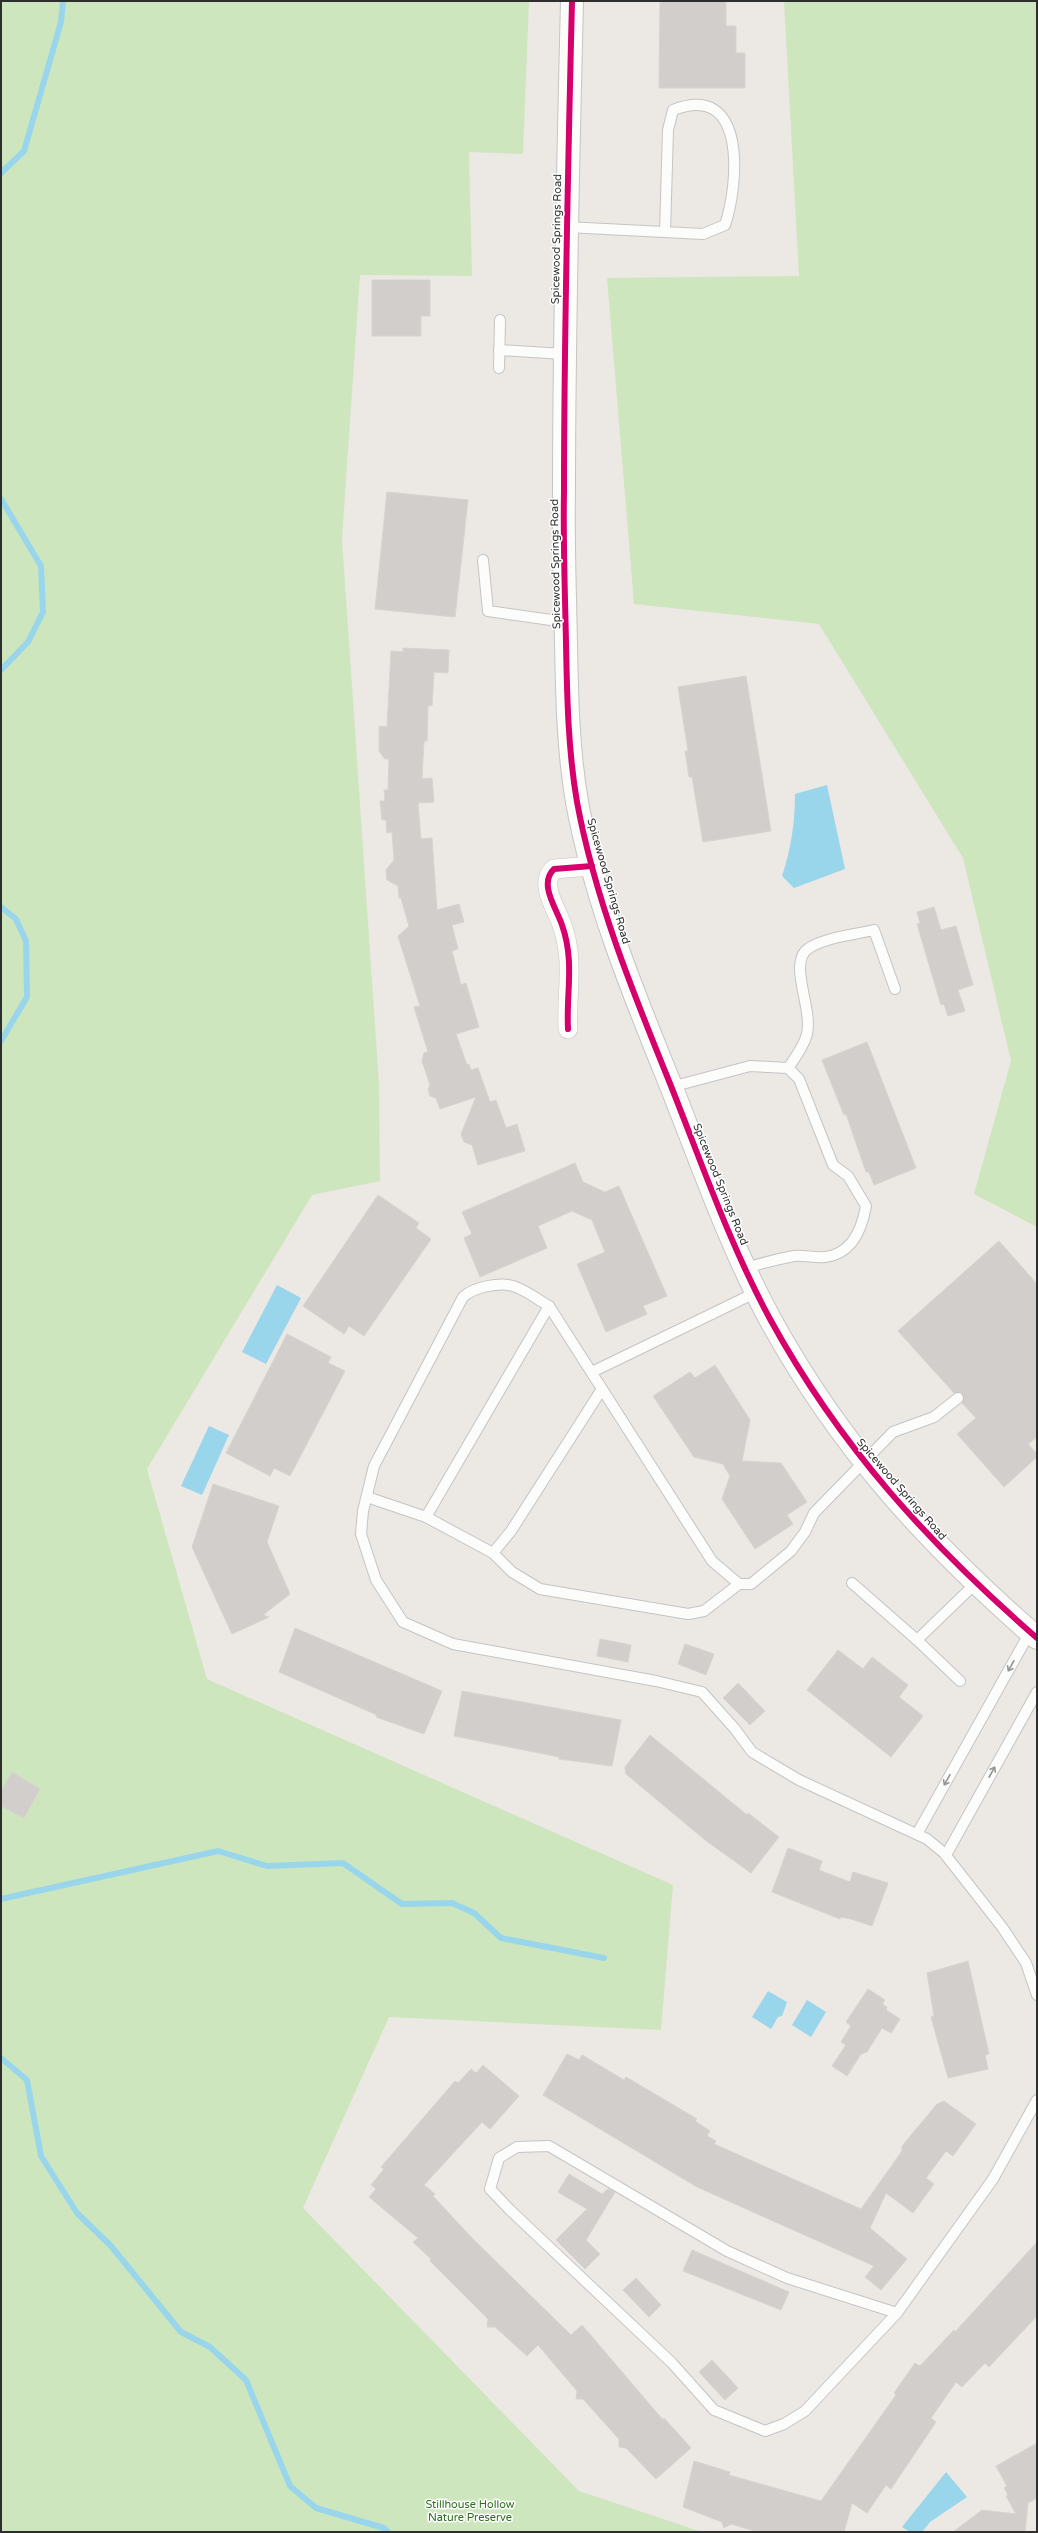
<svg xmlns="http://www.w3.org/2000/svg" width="1038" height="2533" font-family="'Varela Round',sans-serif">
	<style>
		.green { fill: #cee6be }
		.water { fill: #99d6ec }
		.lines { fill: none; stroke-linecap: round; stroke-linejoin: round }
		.stream { stroke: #99d6ec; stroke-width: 6 }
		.building { fill: #d1cecb; stroke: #d7d4d0 }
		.lane-casing { stroke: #c5c4c5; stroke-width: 12 }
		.street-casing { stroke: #c5c4c5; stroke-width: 20 }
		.secondary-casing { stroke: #c5c4c5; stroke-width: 24 }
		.lane { stroke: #fcfcfb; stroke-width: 10 }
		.street { stroke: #fcfcfb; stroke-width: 19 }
		.secondary { stroke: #fcfcfb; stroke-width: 22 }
		.cycleway-casing { stroke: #fff; stroke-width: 8 }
		.cycleway { stroke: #d6006c; stroke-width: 6 }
		.oneway { stroke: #959594 }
		.labels { text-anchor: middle; stroke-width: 3; stroke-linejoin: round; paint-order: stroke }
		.street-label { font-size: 11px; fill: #2e2e2e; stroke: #fff }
		.park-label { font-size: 11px; fill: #2c6e1b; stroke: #fff }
	</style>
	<rect width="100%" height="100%" fill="#ece8e4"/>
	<g class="green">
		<polygon points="1,1 529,1 523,154 469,152 472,276 360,275 342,539 379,1084 380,1181 312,1195 147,1469 207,1679 673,1885 661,2030 389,2017 303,2208 579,2491 702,2532 1,2532"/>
		<polygon points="784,1 1037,1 1037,1227 974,1194 1011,1061 963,858 819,624 634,604 607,278 799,276"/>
	</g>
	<g class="water">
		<path d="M 827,785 L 845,869 L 794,888 L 782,876 C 791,849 795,823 795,794 Z"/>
		<polygon points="277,1285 301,1298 266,1364 242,1352"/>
		<polygon points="209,1426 229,1435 202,1495 181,1486"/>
		<polygon points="768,1991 787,2002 782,2016 778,2017 771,2029 752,2017"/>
		<polygon points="807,2000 826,2012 811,2037 792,2025"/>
		<polygon points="946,2472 967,2497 930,2522 922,2532 910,2532 902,2527"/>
	</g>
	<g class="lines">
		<g class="stream">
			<polyline points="1,173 24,151 61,22 63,1"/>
			<polyline points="1,499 41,566 43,612 28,642 1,670"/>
			<polyline points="1,907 16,919 26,941 27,997 1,1041"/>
			<polyline points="1,1899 218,1851 267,1866 343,1863 402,1904 452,1903 474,1913 501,1938 604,1958"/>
			<polyline points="1,2058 27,2080 41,2156 77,2213 111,2246 181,2332 210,2347 246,2380 290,2486 316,2508 384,2528 388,2532"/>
		</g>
	</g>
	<g class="building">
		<polygon points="660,1 726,1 726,26 736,26 736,53 745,53 745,88 659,88"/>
		<polygon points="372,280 430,280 430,316 421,316 421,336 372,336"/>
		<polygon points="387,492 468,500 455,617 375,609"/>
		<polygon points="403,648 449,650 448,673 434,672 432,706 428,705 427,741 424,741 422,779 432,778 434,802 418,803 421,839 432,838 437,910 459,904 464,922 452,925 458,949 452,951 461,985 466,983 479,1027 456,1034 467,1065 469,1064 471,1070 478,1068 490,1102 496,1100 506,1128 517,1124 525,1151 478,1165 472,1145 464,1142 461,1134 476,1097 440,1109 436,1098 430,1096 428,1089 430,1085 422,1061 424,1053 428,1052 414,1007 420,1006 398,936 409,926 401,898 399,898 398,886 387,880 386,870 394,860 392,832 387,833 386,820 382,820 380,801 385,801 384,790 388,790 389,759 385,759 379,751 379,726 387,727 391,651 403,652"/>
		<polygon points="746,676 771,831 703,842 692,777 689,777 685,751 688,751 678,687"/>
		<polygon points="934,907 941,930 956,926 973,985 958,990 965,1011 948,1016 944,1004 941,1005 917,924 920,923 917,912"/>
		<polygon points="867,1042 916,1168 874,1185 869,1172 866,1172 846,1114 844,1115 822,1060"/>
		<polygon points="575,1163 583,1182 605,1192 619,1186 667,1296 643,1306 647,1314 606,1332 577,1264 605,1252 592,1220 572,1211 538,1226 547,1248 480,1277 464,1238 472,1234 462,1212"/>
		<polygon points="378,1195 419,1223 416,1228 431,1239 364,1336 349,1326 344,1334 303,1306"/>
		<polygon points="999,1241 1037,1284 1037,1437 1028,1444 1037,1454 1037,1457 1004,1487 957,1434 976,1418 962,1403 963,1394 960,1392 954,1393 898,1331"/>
		<polygon points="287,1334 331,1357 328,1363 345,1371 290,1476 274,1468 270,1476 226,1453"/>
		<polygon points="715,1365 750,1420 742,1461 781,1463 807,1502 787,1515 793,1524 755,1549 722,1499 730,1476 723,1464 694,1457 653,1396 690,1372 695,1378"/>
		<polygon points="213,1484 279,1506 267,1542 290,1594 263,1615 269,1617 232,1634 192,1547"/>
		<polygon points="295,1628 442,1691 424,1734 376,1717 377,1715 279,1672"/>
		<polygon points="600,1639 631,1645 628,1662 597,1656"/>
		<polygon points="685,1644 714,1654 706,1675 678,1664"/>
		<polygon points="838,1650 863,1669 872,1657 908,1685 899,1697 923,1716 891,1757 807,1690"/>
		<polygon points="738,1683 765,1711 750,1725 723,1698"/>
		<polygon points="462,1691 621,1720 612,1766 559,1759 559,1757 454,1736"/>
		<polygon points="650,1735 747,1815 748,1813 779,1837 751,1873 705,1840 626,1774 625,1767"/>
		<polygon points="12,1772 40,1789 24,1818 1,1806 1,1791"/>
		<polygon points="788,1848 822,1861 819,1870 850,1882 853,1872 888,1883 872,1926 851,1919 841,1917 840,1919 772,1892"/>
		<polygon points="968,1961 989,2054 985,2055 988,2069 948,2078 931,2017 934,2016 927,1973"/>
		<polygon points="868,1989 885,2000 882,2004 887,2007 886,2010 900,2019 891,2033 882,2028 867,2052 861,2054 847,2076 832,2066 846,2045 841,2042 851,2026 846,2022"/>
		<polygon points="567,2054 579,2060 582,2055 624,2080 626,2077 697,2119 695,2121 710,2131 707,2136 716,2141 714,2144 861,2209 902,2151 902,2146 937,2104 944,2101 976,2124 953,2156 946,2151 926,2178 934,2184 913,2213 886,2193 870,2228 907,2259 881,2290 865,2277 874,2266 697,2187 543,2095"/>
		<polygon points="483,2065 519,2096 490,2129 482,2122 424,2185 435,2194 433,2196 471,2237 571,2335 582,2325 663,2420 664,2418 691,2448 656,2479 626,2448 619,2447 619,2439 583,2399 576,2399 577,2391 538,2345 527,2356 495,2327 487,2327 488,2319 430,2261 431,2259 413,2242 418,2238 369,2197 376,2189 371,2185 384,2169 381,2167 455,2081 458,2083 471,2069 476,2073"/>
		<polygon points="569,2174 602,2194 608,2189 615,2192 586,2240 600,2254 585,2269 556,2240 587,2209 558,2192"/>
		<polygon points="1037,2242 1037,2316 989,2367 985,2363 962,2387 956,2382 931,2418 936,2422 891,2489 886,2485 867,2513 852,2503 844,2532 758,2532 731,2524 724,2528 722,2522 683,2507 694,2461 730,2472 729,2475 821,2501 896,2395 894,2393 915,2363 920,2366 954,2330 955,2332"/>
		<polygon points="692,2250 789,2292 781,2310 683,2271"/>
		<polygon points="636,2278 661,2305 649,2317 623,2290"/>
		<polygon points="712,2360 738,2388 725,2400 699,2372"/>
		<polygon points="1037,2443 1037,2498 1028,2503 1025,2532 953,2532 982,2510 1016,2514 1006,2496 1008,2495 1004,2488 1007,2486 996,2466"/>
	</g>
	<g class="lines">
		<g class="lane-casing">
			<g id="lane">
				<path d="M 566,227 L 703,234 L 725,225 C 739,183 747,81 673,110 L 668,130 L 665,232"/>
				<polyline points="499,350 564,354"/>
				<polyline points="499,368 500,320"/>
				<polyline points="483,560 488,611 565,622"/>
				<path d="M 788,1068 C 795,1058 804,1046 807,1034 C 813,1007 787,962 809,948 C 827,937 853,935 874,930 L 895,989"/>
				<path d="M 671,1087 L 750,1066 L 788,1068 L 799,1079 L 833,1165 L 848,1176 L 866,1206 C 862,1229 852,1254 825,1257 C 815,1258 804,1255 794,1256 C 778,1259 762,1263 746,1268"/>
				<polyline points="592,1372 757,1292"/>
				<path d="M 958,1398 L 934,1417 L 893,1432 L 814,1513 L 805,1532 L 791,1551 L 751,1584 L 739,1584 L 712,1561 L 549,1306 C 538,1300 526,1290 513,1286 C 499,1282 474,1287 463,1297 L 374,1466 L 363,1511 L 361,1534 L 376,1580 L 403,1622 L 453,1644 L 656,1681 L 702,1692 L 735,1729 L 752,1752 L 799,1780 L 927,1839 L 944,1853 L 1002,1927 L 1026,1963 L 1037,1995"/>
				<polyline points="367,1497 426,1517 493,1553 511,1531 602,1389"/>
				<polyline points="426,1517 549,1306"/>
				<polyline points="493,1553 512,1572 540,1589 688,1614 704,1611 739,1584"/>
				<polyline points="852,1583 917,1640"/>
				<polyline points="960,1681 917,1640 975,1584"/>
				<polyline points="917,1834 1030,1632"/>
				<polyline points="946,1855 1037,1692"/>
				<polyline points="897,2313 787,2278 727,2251 549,2146 517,2147 499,2158 490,2189 510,2210 672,2363 714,2410 765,2431 784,2424 805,2411 897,2313 993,2179 1037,2100"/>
			</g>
		</g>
		<g class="street-casing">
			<path id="street" d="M 568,1029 C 566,992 575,962 562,925 C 557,909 538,884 554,869 L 592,866"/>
		</g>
		<g class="secondary-casing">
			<path id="secondary" d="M 572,1 C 568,164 564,328 564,491 C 563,542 565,592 566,643 C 567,696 568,750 577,802 C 595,899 632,990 669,1081 C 701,1161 729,1243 770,1319 C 840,1447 928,1543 1037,1638"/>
		</g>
		<use href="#lane" class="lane"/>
		<use href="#street" class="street"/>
		<use href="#secondary" class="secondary"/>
		<g class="cycleway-casing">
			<g id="cycleway">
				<path d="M 572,1 C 568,164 564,328 564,491 C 563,542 565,592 566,643 C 567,696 568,750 577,802 C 595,899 632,990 669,1081 C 701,1161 729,1243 770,1319 C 840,1447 928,1543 1037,1638"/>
				<path d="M 568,1029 C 566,992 575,962 562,925 C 557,909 538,884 554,869 L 592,866"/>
			</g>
		</g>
		<use href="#cycleway" class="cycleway"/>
	</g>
	<defs><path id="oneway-shaft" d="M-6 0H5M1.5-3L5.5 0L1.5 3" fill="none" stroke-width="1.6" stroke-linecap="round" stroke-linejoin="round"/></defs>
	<g class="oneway">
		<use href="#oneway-shaft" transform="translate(1011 1666) rotate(119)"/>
		<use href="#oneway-shaft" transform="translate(992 1772) rotate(-61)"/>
		<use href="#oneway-shaft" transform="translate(947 1780) rotate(119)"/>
	</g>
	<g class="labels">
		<g class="street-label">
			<text transform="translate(556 239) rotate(-89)" y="4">Spicewood Springs Road</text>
			<text transform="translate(555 564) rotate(-91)" y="4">Spicewood Springs Road</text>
			<text transform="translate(609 881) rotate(74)" y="4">Spicewood Springs Road</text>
			<text transform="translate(721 1184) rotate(68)" y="4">Spicewood Springs Road</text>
			<text transform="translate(902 1489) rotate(49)" y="4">Spicewood Springs Road</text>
		</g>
		<g class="park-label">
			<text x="470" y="2508">Stillhouse Hollow<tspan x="470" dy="13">Nature Preserve</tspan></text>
		</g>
	</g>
	<rect width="1038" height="2533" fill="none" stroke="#2e2e2e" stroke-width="4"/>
</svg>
